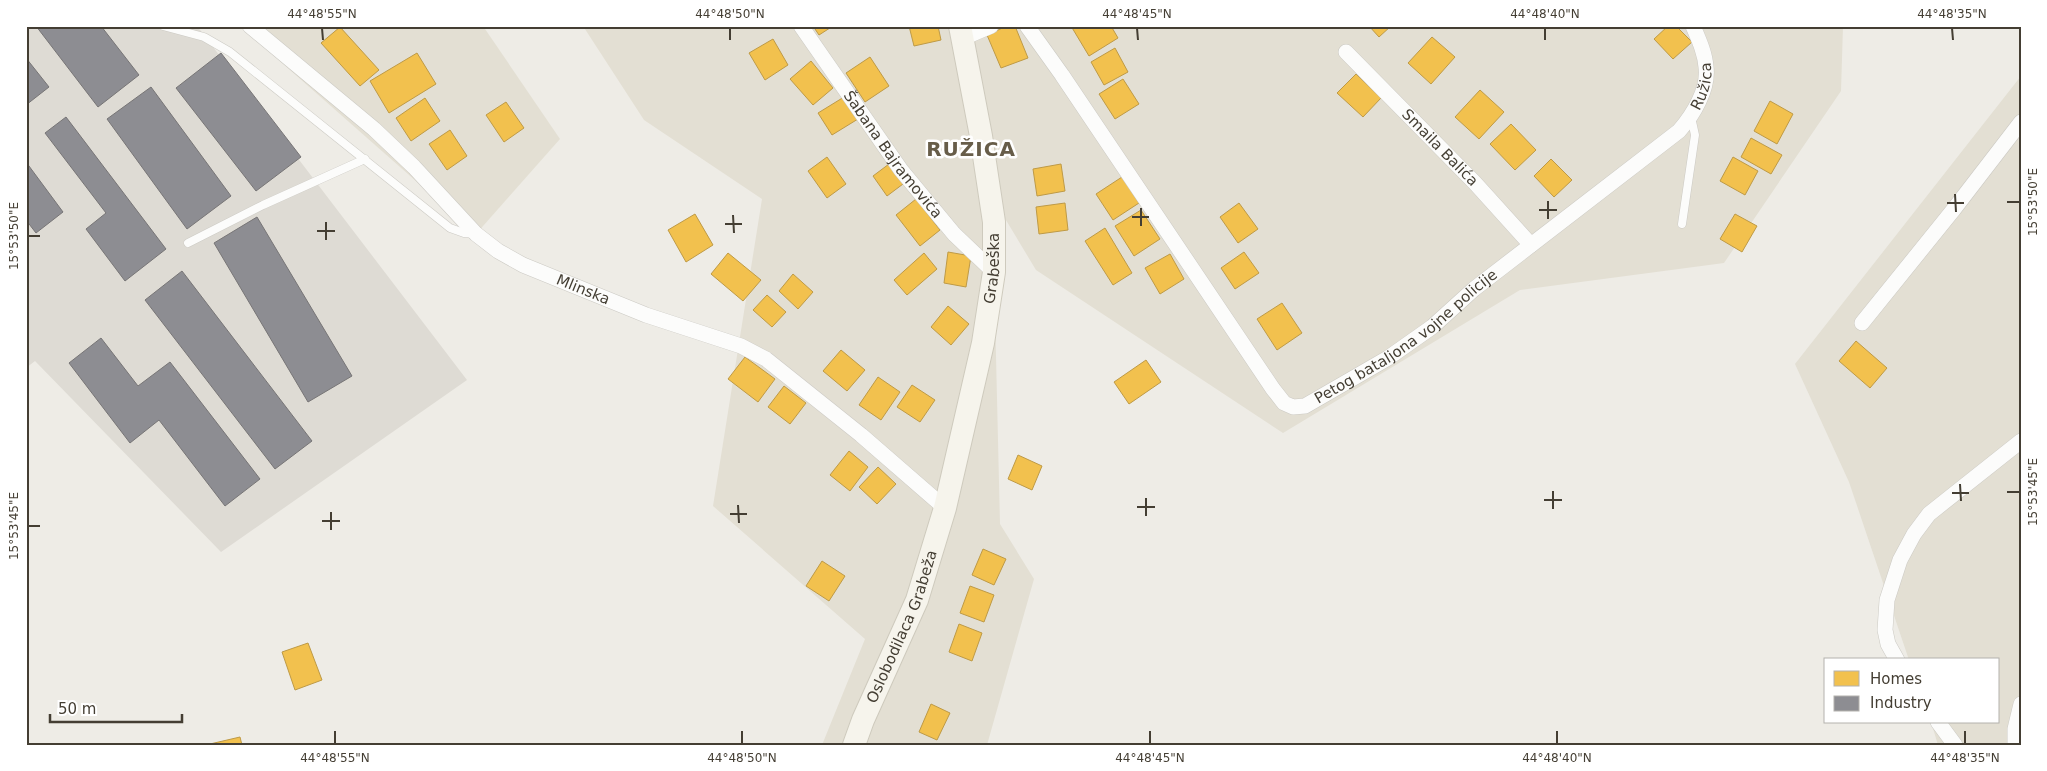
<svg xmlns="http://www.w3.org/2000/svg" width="2047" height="771" font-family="'DejaVu Sans',sans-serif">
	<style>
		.residential { fill: #e3dfd3 }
		.industrial { fill: #dedbd4 }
		.homes { fill: #f2c14e; stroke: #be9a46 }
		.industry { fill: #8d8d92; stroke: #777576 }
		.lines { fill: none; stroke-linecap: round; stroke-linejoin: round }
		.lane-casing { stroke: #cccac4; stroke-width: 9 }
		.street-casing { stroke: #cccac4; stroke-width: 16 }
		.secondary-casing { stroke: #cecabd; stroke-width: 24 }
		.lane { stroke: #fcfcfb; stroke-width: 8 }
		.street { stroke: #fcfcfb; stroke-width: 15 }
		.secondary { stroke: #f6f4ec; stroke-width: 22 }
		.ticks { fill: none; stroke: #443e33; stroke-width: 2 }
		.labels { text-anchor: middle; stroke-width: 5; stroke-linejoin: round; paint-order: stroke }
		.street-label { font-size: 15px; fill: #443e33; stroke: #fff }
		.district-label { font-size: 20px; font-weight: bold; letter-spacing: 1px; fill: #675d49; stroke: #fff }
		.neatline { fill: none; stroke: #443e33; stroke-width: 2 }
		.ticks-label { font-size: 12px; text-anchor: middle; fill: #443e33 }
	</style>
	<rect width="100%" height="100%" fill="#eeece6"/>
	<g class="residential">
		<polygon points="240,26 483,26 560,139 476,234"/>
		<polygon points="583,26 1843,26 1841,91 1724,263 1520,290 1283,433 1036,270 983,182 994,272 1000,524 1034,579 987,745 822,745 865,639 713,506 762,199 644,120"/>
		<polygon points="2021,76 2021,745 1938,745 1931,722 1998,722 1998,660 1909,660 1849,482 1795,364"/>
	</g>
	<polygon class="industrial" points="26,26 197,26 467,380 221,552 35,361 26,368"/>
	<g class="homes">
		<polygon points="813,26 833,26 819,35"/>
		<polygon points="909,26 938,26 941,40 914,46"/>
		<polygon points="1007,26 1015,26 1028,58 1001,68 987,35"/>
		<polygon points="1071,26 1111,26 1118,38 1089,56"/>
		<polygon points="1369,26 1391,26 1379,37"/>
		<polygon points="1668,26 1676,26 1692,42 1673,59 1654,39"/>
		<polygon points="340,27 379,70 360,86 321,43"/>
		<polygon points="1432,37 1455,57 1431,84 1408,63"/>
		<polygon points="773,39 788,65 765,80 749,53"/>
		<polygon points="1115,48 1128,72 1104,85 1091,62"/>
		<polygon points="417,53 436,84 389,113 370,81"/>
		<polygon points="870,57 889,86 865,102 846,73"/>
		<polygon points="811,61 833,88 813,105 790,79"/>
		<polygon points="1356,74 1381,98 1363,117 1337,93"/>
		<polygon points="1123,79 1139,104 1115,119 1099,94"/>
		<polygon points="1480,90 1504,112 1479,139 1455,117"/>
		<polygon points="844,97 858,119 832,135 818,113"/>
		<polygon points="425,98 440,121 411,141 396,118"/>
		<polygon points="1770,101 1793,114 1777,144 1754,131"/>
		<polygon points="506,102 524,128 504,142 486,115"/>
		<polygon points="1511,124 1536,150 1515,170 1490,144"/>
		<polygon points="450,130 467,156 447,170 429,144"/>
		<polygon points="1751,138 1782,155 1771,174 1741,157"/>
		<polygon points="827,157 846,184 827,198 808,171"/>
		<polygon points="1733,157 1758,171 1745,195 1720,181"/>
		<polygon points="1551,159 1572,180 1554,197 1534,176"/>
		<polygon points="893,161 907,181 887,196 873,176"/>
		<polygon points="1061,164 1065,191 1037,196 1033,169"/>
		<polygon points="1122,177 1139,203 1113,220 1096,194"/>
		<polygon points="916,199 940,230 920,246 896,215"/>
		<polygon points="1065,203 1068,230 1039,234 1036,207"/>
		<polygon points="1239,203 1258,229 1238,243 1220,217"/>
		<polygon points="1141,210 1160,239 1134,256 1115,226"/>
		<polygon points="695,214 713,245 686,262 668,230"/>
		<polygon points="1735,214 1757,226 1742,252 1720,239"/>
		<polygon points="1105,228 1132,273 1113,285 1085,241"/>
		<polygon points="948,252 971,256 966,287 944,283"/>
		<polygon points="1244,252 1259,273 1235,289 1221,268"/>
		<polygon points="728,253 761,280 743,301 711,274"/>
		<polygon points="924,253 937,269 907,295 894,280"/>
		<polygon points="1170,254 1184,279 1160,294 1145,268"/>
		<polygon points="793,274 813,292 798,309 779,291"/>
		<polygon points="767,295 786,312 772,327 753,310"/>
		<polygon points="1282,303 1302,333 1277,350 1257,319"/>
		<polygon points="948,306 969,324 951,345 931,327"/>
		<polygon points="1856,341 1887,368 1870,388 1839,361"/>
		<polygon points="841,350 865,370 847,391 823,371"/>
		<polygon points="745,357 775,379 758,402 728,379"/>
		<polygon points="1146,360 1161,382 1129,404 1114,382"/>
		<polygon points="878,377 900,392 881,420 859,405"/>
		<polygon points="912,385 935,400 920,422 897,407"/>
		<polygon points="784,386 806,403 790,424 768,407"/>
		<polygon points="849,451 868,467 850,491 830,475"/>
		<polygon points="1018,455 1042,466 1032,490 1008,479"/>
		<polygon points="878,467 896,484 877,504 859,487"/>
		<polygon points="983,549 1006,559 994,585 972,575"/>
		<polygon points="822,561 845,576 829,601 806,586"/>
		<polygon points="970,586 994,595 984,622 960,613"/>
		<polygon points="959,624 982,633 972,661 949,652"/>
		<polygon points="308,643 322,680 295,690 282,652"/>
		<polygon points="931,704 950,713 937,740 919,732"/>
		<polygon points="240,737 242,745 211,745 210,744"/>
	</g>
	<g class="industry">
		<polygon points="36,26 101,26 139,75 98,107"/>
		<polygon points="221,53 301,157 256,191 176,88"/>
		<polygon points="26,58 49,87 26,105"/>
		<polygon points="151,87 231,196 187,229 107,119"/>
		<polygon points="66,117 166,249 125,281 86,229 106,213 45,133"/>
		<polygon points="26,162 63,212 36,233 26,220"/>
		<polygon points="257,217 352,376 308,402 214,243"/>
		<polygon points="182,271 312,441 275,469 145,300"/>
		<polygon points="101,338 138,386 170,362 260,479 225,506 159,420 130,443 69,363"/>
	</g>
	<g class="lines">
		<g class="lane-casing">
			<g id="lane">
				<polyline points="163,26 204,37 230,52 450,228 464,233 476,234"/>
				<polyline points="1682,224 1695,135 1691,117"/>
				<polyline points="188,243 263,205 365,159"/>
			</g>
		</g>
		<g class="street-casing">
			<g id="street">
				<path id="s1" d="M 250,26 L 374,129 L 414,167 L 476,234 L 498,251 L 523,265 L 646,315 L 741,346 L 766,359 L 861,435 L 945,508"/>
				<path id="s2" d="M 801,26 L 901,170 L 954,234 L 994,272"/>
				<path id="s3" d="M 1027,26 L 1062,75 L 1273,389 L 1284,403 L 1293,407 L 1305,406 L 1388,358 L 1432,327 L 1474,289 L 1679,131 C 1693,115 1709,89 1706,67 C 1705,53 1699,40 1693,26"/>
				<polyline points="963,38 991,26"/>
				<path id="s4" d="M 1346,52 L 1475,183 L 1531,245"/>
				<polyline points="1862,323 1954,209 2021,122"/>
				<polyline points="1897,660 1888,644 1885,630 1887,600 1900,560 1914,534 1929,514 2021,441"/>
				<polyline points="1938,722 1955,745"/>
				<polyline points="2015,745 2015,729 2021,704"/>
			</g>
		</g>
		<g class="secondary-casing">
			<g id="secondary">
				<path id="s5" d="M 854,745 L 863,720 L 917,600 L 945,508 L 983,343 L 994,272 L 994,222 L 981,136 L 960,26"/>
			</g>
		</g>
		<use href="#lane" class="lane"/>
		<use href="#street" class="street"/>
		<use href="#secondary" class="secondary"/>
	</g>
	<path class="ticks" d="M 322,28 L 323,40M 730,28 L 730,40M 1137,28 L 1138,40M 1545,28 L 1545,40M 1952,28 L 1953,40M 1955,194 L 1956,212M 1548,201 L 1548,219M 2007,202 L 2020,202M 1947,203 L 1964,203M 1141,208 L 1141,226M 1539,210 L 1557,210M 733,215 L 734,233M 1132,217 L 1149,217M 326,222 L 326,240M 725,224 L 742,224M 317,231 L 335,231M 28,236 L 40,236M 1960,484 L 1961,501M 1553,491 L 1553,509M 2007,492 L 2020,492M 1952,493 L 1969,493M 1146,498 L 1146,516M 1544,500 L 1562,500M 738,505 L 739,523M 1137,507 L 1155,507M 331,512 L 331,530M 730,514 L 747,514M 322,521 L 340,521M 28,526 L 40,526M 335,731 L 335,744M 742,731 L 742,744M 1150,731 L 1150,744M 1557,731 L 1557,744M 1965,731 L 1965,744"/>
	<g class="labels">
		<g class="street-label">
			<text dy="5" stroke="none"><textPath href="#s3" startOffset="995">Ružica</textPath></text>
			<text dy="5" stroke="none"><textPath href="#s4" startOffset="134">Smaila Balića</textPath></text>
			<text dy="5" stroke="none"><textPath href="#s2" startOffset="158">Šabana Bajramovića</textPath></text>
			<text dy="5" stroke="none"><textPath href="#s5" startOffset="499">Grabeška</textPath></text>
			<text dy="5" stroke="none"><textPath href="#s1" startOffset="429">Mlinska</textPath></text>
			<text dy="5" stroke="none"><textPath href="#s3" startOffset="601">Petog bataljona vojne policije</textPath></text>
			<text dy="5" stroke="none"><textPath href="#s5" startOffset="128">Oslobodilaca Grabeža</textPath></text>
		</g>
		<g class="district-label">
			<text x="971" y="156">RUŽICA</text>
		</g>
	</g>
	<rect width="2047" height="771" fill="none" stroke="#ffffff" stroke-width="55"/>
	<rect x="1824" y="658" width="175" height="65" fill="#ffffff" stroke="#b4b2ad"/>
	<rect x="1834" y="671" width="25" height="15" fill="#f2c14e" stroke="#b4b2ad"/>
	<text x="1870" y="684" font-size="15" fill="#443e33">Homes</text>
	<rect x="1834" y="696" width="25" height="15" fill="#8d8d92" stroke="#b4b2ad"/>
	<text x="1870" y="708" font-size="15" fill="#443e33">Industry</text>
	<path d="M50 714v8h132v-8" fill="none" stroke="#443e33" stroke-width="2.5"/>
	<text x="58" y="714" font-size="15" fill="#443e33" stroke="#ffffff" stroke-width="4" paint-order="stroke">50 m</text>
	<rect x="28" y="28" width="1992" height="716" class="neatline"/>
	<g class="ticks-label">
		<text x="322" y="18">44°48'55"N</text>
		<text x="730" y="18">44°48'50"N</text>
		<text x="1137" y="18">44°48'45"N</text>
		<text x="1545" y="18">44°48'40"N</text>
		<text x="1952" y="18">44°48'35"N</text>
		<text transform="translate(2033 202) rotate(-90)" y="4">15°53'50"E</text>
		<text transform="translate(14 236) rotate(-90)" y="4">15°53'50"E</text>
		<text transform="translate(2033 492) rotate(-90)" y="4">15°53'45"E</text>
		<text transform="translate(14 526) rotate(-90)" y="4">15°53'45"E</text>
		<text x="335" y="762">44°48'55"N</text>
		<text x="742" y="762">44°48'50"N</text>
		<text x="1150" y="762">44°48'45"N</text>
		<text x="1557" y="762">44°48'40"N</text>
		<text x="1965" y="762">44°48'35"N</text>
	</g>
</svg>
